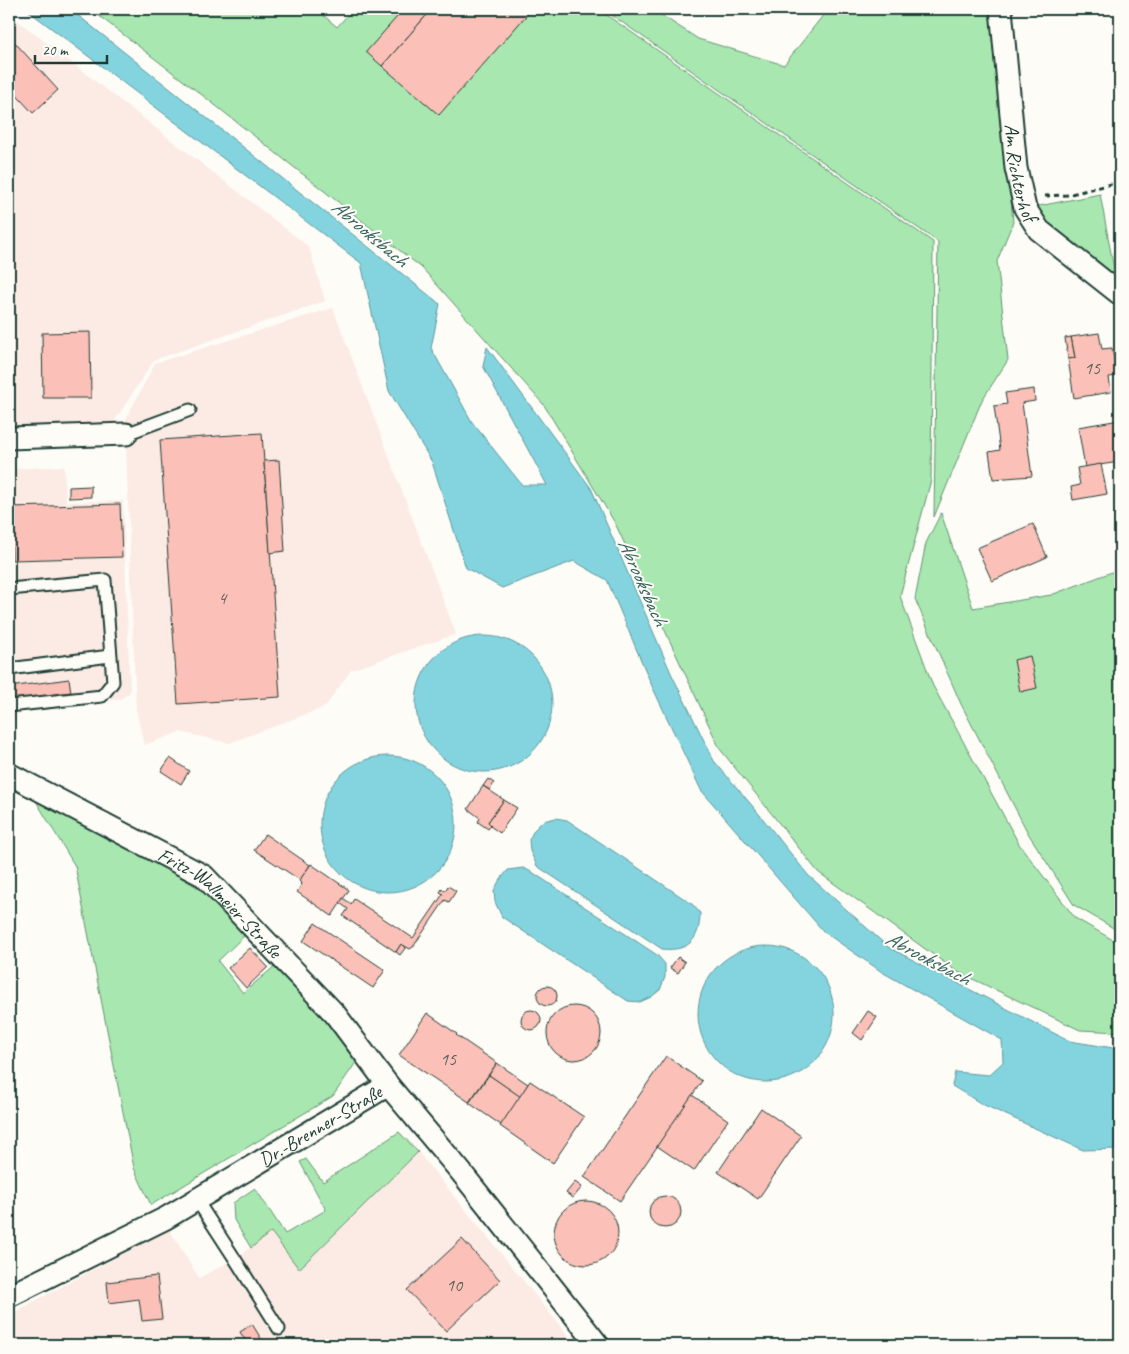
<svg xmlns="http://www.w3.org/2000/svg" width="1129" height="1354" font-family="Caveat,sans-serif">
	<style>
		.built { fill: #fceae4 }
		.green { fill: #a8e8b0; stroke: #649272 }
		.water { fill: #84d4df; stroke: #5c989b }
		.building { fill: #fbc0b7; stroke: #1f3d34 }
		.lines { fill: none; stroke-linecap: round; stroke-linejoin: round }
		.lane-casing { stroke: #1f3d34; stroke-width: 15 }
		.street-casing { stroke: #1f3d34; stroke-width: 25 }
		.path { stroke: #1f3d34; stroke-width: 3; stroke-dasharray: 5 4; stroke-linecap: butt }
		.lane { stroke: #fdfcf7; stroke-width: 11 }
		.street { stroke: #fdfcf7; stroke-width: 21 }
		.labels { text-anchor: middle; stroke-width: 4; stroke-linejoin: round; paint-order: stroke }
		.number-label { font-size: 18px; fill: #565e55 }
		.street-label { font-size: 20px; fill: #1f3d34; stroke: #fdfcf7 }
		.water-label { font-size: 21px; font-style: italic; fill: #38635f; stroke: #fdfcf7 }
	</style>
	<rect width="100%" height="100%" fill="#fdfcf7"/>
	<filter id="ink" filterUnits="userSpaceOnUse"><feTurbulence type="fractalNoise" baseFrequency=".02" numOctaves="2"/><feDisplacementMap in="SourceGraphic" scale="10" xChannelSelector="R" yChannelSelector="G"/><feConvolveMatrix kernelMatrix="1 2 1 2 8 2 1 2 1" color-interpolation-filters="sRGB"/></filter>
	<g filter="url(#ink)">
		<g class="built">
			<polygon points="9,14 309,247 325,301 154,360 114,422 9,426"/>
			<polygon points="333,308 456,634 351,670 325,707 229,743 180,732 144,745 136,710 125,421 155,363"/>
			<polygon points="64,466 66,502 123,501 130,692 121,699 9,714 9,469"/>
			<polygon points="418,1152 576,1345 9,1345 9,1315 169,1229 199,1278 235,1259 271,1232 299,1268"/>
		</g>
		<g class="green">
			<polygon points="90,9 316,9 337,27 353,9 598,9 933,242 931,480 900,596 933,686 1019,844 1075,918 1120,944 1120,1032 1080,1030 956,971 818,872 720,749 615,523 544,405 422,268 206,98"/>
			<polygon points="603,9 652,9 698,39 784,65 828,9 994,9 1013,222 997,261 1008,360 982,400 934,517 938,242"/>
			<polygon points="1100,194 1116,280 1062,240 1034,207"/>
			<polygon points="941,513 973,608 1051,595 1120,569 1120,932 1074,905 1028,833 961,704 915,599 926,543"/>
			<polygon points="36,801 133,849 207,893 245,935 218,961 243,993 275,966 359,1058 333,1096 151,1205 134,1168 75,866"/>
			<polygon points="399,1132 418,1152 299,1269 271,1232 251,1248 234,1220 233,1203 255,1188 285,1234 326,1210 300,1162 306,1159 323,1182"/>
		</g>
		<g class="water">
			<polygon points="26,9 70,9 440,304 431,348 472,422 522,485 547,485 483,366 487,347 591,488 671,673 714,761 755,809 808,875 888,947 1069,1041 1120,1049 1120,1147 1118,1149 1083,1150 982,1104 952,1086 955,1072 989,1075 1003,1062 1002,1040 882,972 824,932 701,790 652,686 607,580 574,561 502,588 466,568 432,462 389,391 361,263"/>
			<circle cx="484" cy="704" r="68"/>
			<circle cx="388" cy="824" r="68"/>
			<path d="M 556,818 L 567,820 L 692,904 L 700,913 C 700,939 689,952 662,949 L 537,866 L 530,851 L 529,840 L 534,830 L 543,821 Z"/>
			<polygon points="523,868 532,872 657,955 665,964 665,977 660,990 651,997 640,1002 628,1001 502,917 495,902 494,891 499,881 508,870"/>
			<circle cx="766" cy="1014" r="68"/>
		</g>
		<g class="building">
			<polygon points="404,9 432,9 382,66 366,52"/>
			<polygon points="432,9 532,9 439,115 382,66"/>
			<polygon points="9,36 58,90 33,113 9,87"/>
			<polygon points="90,332 91,398 43,398 42,333"/>
			<polygon points="1099,333 1102,349 1112,348 1117,376 1109,377 1111,392 1074,398 1068,359 1075,358 1071,337"/>
			<polygon points="1071,337 1075,358 1068,359 1065,338"/>
			<polygon points="1034,389 1035,401 1022,403 1032,476 993,479 989,452 1000,450 994,406 1007,404 1005,393"/>
			<polygon points="1120,420 1120,462 1085,467 1078,427"/>
			<polygon points="262,433 280,697 178,704 160,440"/>
			<polygon points="279,460 285,551 270,553 264,461"/>
			<polygon points="1101,464 1107,494 1073,500 1071,487 1080,485 1077,468"/>
			<polygon points="91,486 91,497 69,498 69,487"/>
			<polygon points="120,504 122,557 12,560 11,507"/>
			<polygon points="1033,524 1047,557 992,581 977,548"/>
			<polygon points="1030,656 1037,688 1020,692 1014,660"/>
			<polygon points="69,679 71,692 9,700 9,687"/>
			<polygon points="170,758 189,771 181,784 161,771"/>
			<polygon points="488,779 494,783 490,790 483,786"/>
			<polygon points="483,786 504,800 488,822 491,825 488,829 478,822 480,818 468,809"/>
			<polygon points="504,800 517,808 500,833 490,826 491,825 488,822"/>
			<polygon points="265,834 310,865 300,880 254,850"/>
			<polygon points="311,864 349,890 332,916 297,892 302,884 299,881"/>
			<polygon points="448,886 456,891 451,899 449,902 445,900 413,947 410,949 401,944 396,952 343,916 348,909 340,903 343,898 351,904 354,899 413,938 443,894 440,892 442,889 445,891"/>
			<polygon points="315,923 385,970 373,988 303,941"/>
			<polygon points="401,944 406,947 400,955 396,952"/>
			<polygon points="250,948 268,967 246,988 228,968"/>
			<polygon points="678,957 685,962 678,973 670,968"/>
			<circle cx="547" cy="996" r="10"/>
			<circle cx="574" cy="1033" r="27"/>
			<circle cx="531" cy="1020" r="10"/>
			<polygon points="868,1011 877,1017 862,1040 853,1033"/>
			<polygon points="427,1013 457,1034 456,1035 497,1063 469,1102 399,1055"/>
			<polygon points="666,1056 702,1081 620,1201 584,1177"/>
			<polygon points="497,1063 528,1084 520,1097 489,1075"/>
			<polygon points="489,1075 521,1097 501,1125 469,1103"/>
			<polygon points="530,1081 584,1117 553,1163 500,1126"/>
			<polygon points="692,1095 728,1120 694,1171 657,1146"/>
			<polygon points="761,1108 801,1136 758,1199 718,1172"/>
			<polygon points="575,1182 582,1187 573,1198 566,1193"/>
			<circle cx="665" cy="1212" r="16"/>
			<circle cx="586" cy="1233" r="32"/>
			<polygon points="462,1239 500,1280 446,1331 407,1290"/>
			<polygon points="157,1276 162,1319 142,1321 139,1299 109,1303 107,1282"/>
			<polygon points="252,1324 265,1345 248,1345 240,1332"/>
		</g>
		<g class="lines">
			<g class="lane-casing">
				<g id="lane">
					<polyline points="126,434 190,410"/>
					<polyline points="9,589 105,580 113,682 102,696 9,706"/>
					<polyline points="9,669 110,656"/>
					<polyline points="196,1199 235,1259 279,1329"/>
				</g>
			</g>
			<g class="street-casing">
				<g id="street">
					<path id="s1" d="M 1001,9 L 1016,168 L 1025,208 L 1039,230 L 1120,294"/>
					<polyline points="9,438 126,434"/>
					<path id="s2" d="M 9,774 L 204,876 L 335,1014 L 388,1085 L 461,1172 L 598,1345"/>
					<path id="s3" d="M 9,1296 L 166,1218 L 388,1085"/>
				</g>
			</g>
			<polyline class="path" points="1045,196 1067,195 1120,182"/>
			<use href="#lane" class="lane"/>
			<use href="#street" class="street"/>
		</g>
	</g>
	<g class="labels">
		<g class="number-label">
			<text x="1092" y="374">15</text>
			<text x="222" y="604">4</text>
			<text x="448" y="1065">15</text>
			<text x="454" y="1291">10</text>
		</g>
		<g class="street-label">
			<text dy="7" stroke="none"><textPath href="#s1" startOffset="165">Am Richterhof</textPath></text>
			<text dy="7" stroke="none"><textPath href="#s2" startOffset="249">Fritz-Wallmeier-Straße</textPath></text>
			<text dy="7" stroke="none"><textPath href="#s3" startOffset="355">Dr.-Brenner-Straße</textPath></text>
		</g>
		<g class="water-label">
			<text transform="translate(370 233) rotate(40)" y="7">Abrooksbach</text>
			<text transform="translate(643 582) rotate(66)" y="7">Abrooksbach</text>
			<text transform="translate(928 958) rotate(28)" y="7">Abrooksbach</text>
		</g>
	</g>
	<rect width="1129" height="1354" fill="none" stroke="#fdfcf7" stroke-width="30"/>
	<rect x="15" y="15" width="1099" height="1324" fill="none" stroke="#1f3d34" stroke-width="2" filter="url(#ink)"/>
	<path d="M35 55v8h72v-8" fill="none" stroke="#1f3d34" stroke-width="2.5"/>
	<text x="42" y="55" font-size="15" fill="#1f3d34" stroke="#fdfcf7" stroke-width="4" paint-order="stroke">20 m</text>
</svg>
